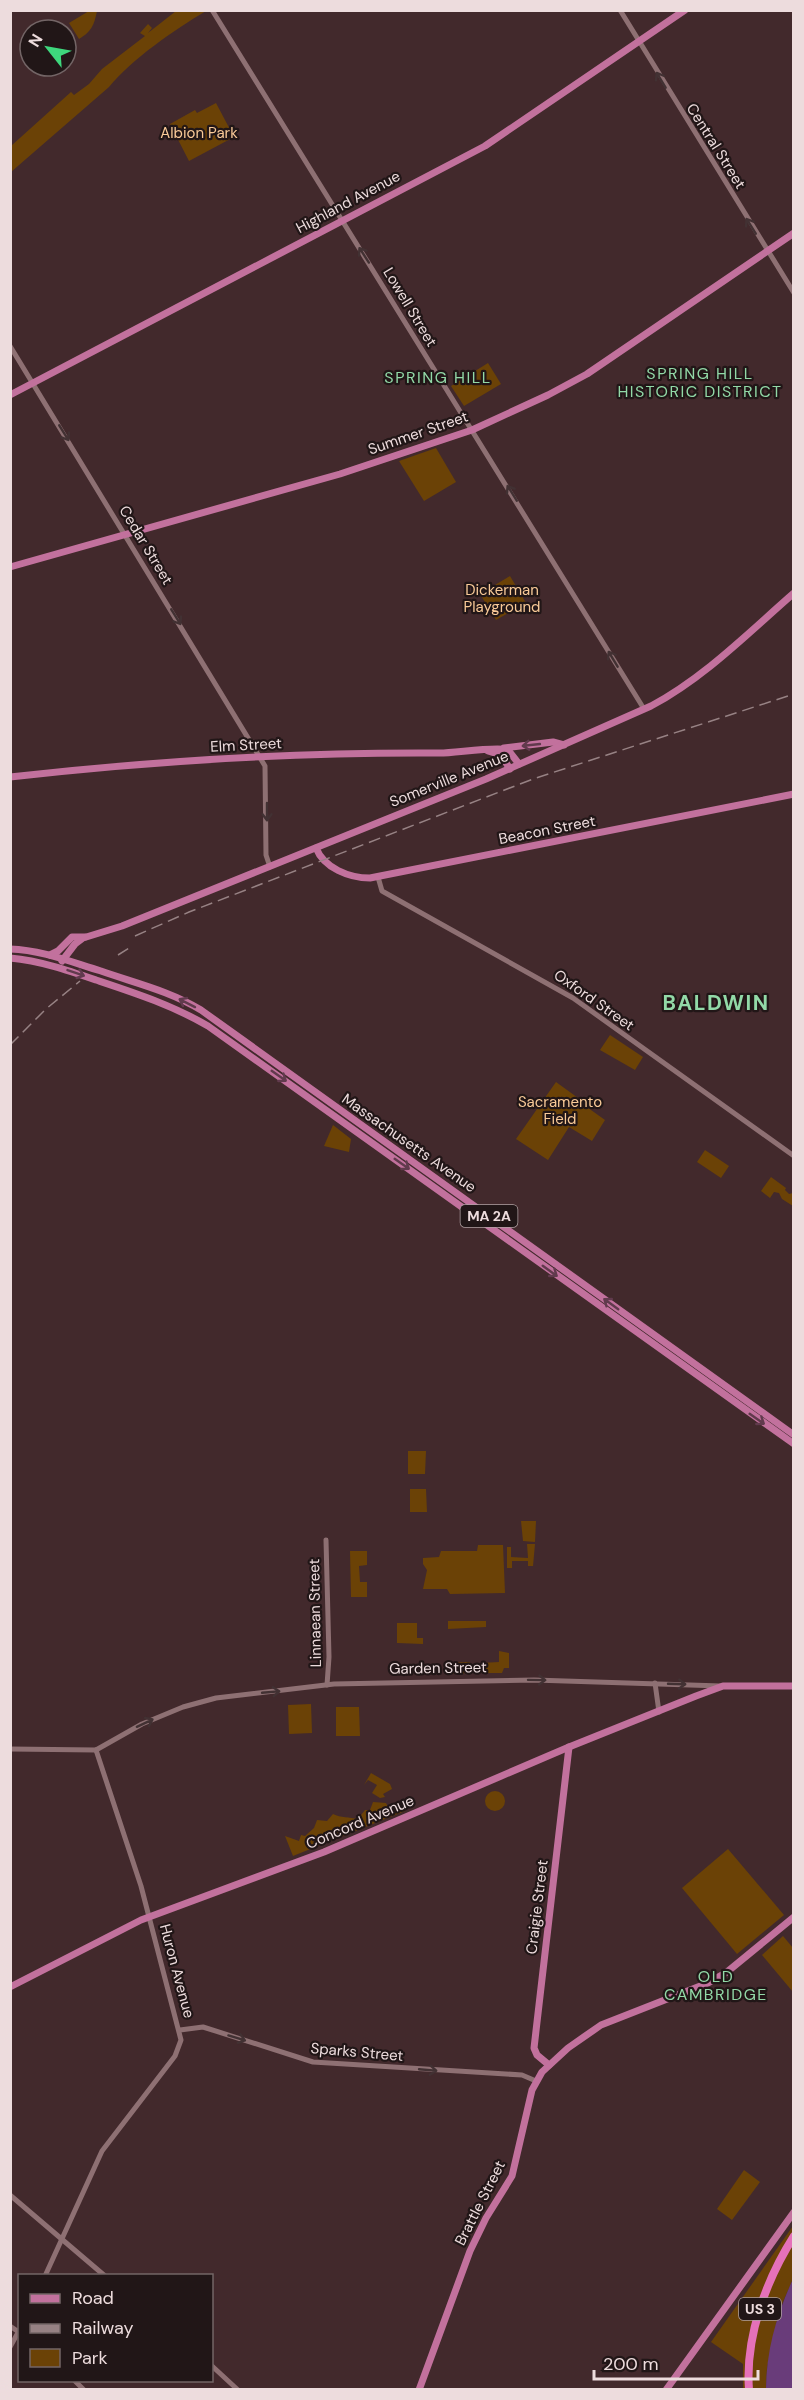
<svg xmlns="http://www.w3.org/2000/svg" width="804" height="2400" font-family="'DM Sans',sans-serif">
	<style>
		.green { fill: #6b4206 }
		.water { fill: #693c7a }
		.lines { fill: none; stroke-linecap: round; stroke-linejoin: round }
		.minor { stroke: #8e7073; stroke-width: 5 }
		.major { stroke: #c2719d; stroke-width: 7 }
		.highway { stroke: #e571b9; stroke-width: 8 }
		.rail { stroke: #978284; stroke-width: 1.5; stroke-dasharray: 12 6; stroke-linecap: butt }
		.oneway { stroke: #423133 }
		.oneway2 { stroke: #613a4d }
		.labels { text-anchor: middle; stroke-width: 4.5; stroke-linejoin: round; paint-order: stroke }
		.shield { fill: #211617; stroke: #b0a1a2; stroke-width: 1.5 }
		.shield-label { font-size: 14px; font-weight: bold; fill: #eddcdd }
		.park-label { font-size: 15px; fill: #f9ca98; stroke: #211617 }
		.street-label { font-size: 15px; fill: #eddcdd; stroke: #211617 }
		.neighbourhood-label { font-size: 16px; letter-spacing: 1.5px; fill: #92d9a7; stroke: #211617 }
		.district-label { font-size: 21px; font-weight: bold; letter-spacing: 1.5px; fill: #92d9a7; stroke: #211617 }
	</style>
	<rect width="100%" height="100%" fill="#42292c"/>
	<g class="green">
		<path d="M 89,11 L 97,11 C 94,25 92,31 79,39 L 69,23 Z"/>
		<path d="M 176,11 L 206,11 C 174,30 132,59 109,87 L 11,172 L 11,146 L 71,92 L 74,95 L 89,84 L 102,69 L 145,36 L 140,33 L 148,24 L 152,28 L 148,33 Z"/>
		<polygon points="216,103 234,137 189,161 170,124 195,110 197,113"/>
		<polygon points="488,363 501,384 464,406 451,386"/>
		<polygon points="436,448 456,482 424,501 399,461"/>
		<polygon points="510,576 526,603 496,620 480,594"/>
		<polygon points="610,1035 643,1057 635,1070 600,1050"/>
		<polygon points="556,1082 585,1103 584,1105 605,1120 592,1141 569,1127 548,1160 516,1139"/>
		<polygon points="333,1125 351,1139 349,1152 324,1146"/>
		<polygon points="705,1150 729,1166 721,1178 697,1162"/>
		<polygon points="771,1177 786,1188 785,1190 789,1194 793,1193 793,1206 782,1199 779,1193 774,1192 770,1198 761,1191"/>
		<polygon points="408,1451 426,1451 425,1474 408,1474"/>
		<polygon points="410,1489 426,1489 427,1512 410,1512"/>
		<polygon points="521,1521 536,1521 535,1542 523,1541"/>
		<polygon points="527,1544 535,1544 533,1566 528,1566 528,1561 512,1561 512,1568 507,1568 507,1547 511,1547 511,1557 528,1558"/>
		<polygon points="478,1545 503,1545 505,1593 450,1594 447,1589 423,1589 427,1570 423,1564 423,1558 439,1557 441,1551 477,1551"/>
		<polygon points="350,1551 367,1551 367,1565 359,1566 360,1582 367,1582 367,1597 351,1597"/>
		<polygon points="448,1621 486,1621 486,1627 448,1629"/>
		<polygon points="397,1623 417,1623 417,1638 423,1638 423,1644 397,1643"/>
		<polygon points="499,1651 509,1653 509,1668 504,1668 502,1673 481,1673 481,1663 499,1662"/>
		<polygon points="470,1662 471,1673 445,1674 444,1663"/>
		<polygon points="311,1704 312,1733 289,1734 288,1705"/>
		<polygon points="336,1707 359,1707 360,1736 336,1736"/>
		<polygon points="371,1773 390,1784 392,1789 383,1794 385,1797 380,1798 372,1793 377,1785 368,1780 364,1785"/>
		<circle cx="495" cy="1801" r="10"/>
		<path d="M 403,1799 L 411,1801 L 412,1803 L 405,1805 L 405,1811 L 293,1856 L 285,1836 L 299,1841 L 301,1835 L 305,1836 L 314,1828 L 317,1820 L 327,1821 L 333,1814 C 341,1818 349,1817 358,1819 L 365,1810 L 370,1810 L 373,1802 L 386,1803 L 388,1807 L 402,1802 Z"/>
		<polygon points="728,1849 784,1915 737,1954 682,1888"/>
		<polygon points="783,1936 793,1948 793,1992 762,1955"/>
		<polygon points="744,2170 760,2182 732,2220 717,2209"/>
		<polygon points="793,2226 793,2279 779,2311 767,2368 766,2389 743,2389 743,2364 711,2342"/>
	</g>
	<path class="water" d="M 793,2279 L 793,2389 L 766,2389 C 766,2351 777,2313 793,2279 Z"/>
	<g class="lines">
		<g class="minor">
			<polyline points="212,10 644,709"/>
			<polyline points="620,10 794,293"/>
			<polyline points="10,346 265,766 266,855 270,867"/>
			<polyline points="378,877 382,891 573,998 794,1156"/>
			<polyline points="326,1540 329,1657 327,1685"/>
			<polyline points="655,1683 659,1712"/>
			<polyline points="10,1749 96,1750"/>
			<polyline points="96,1750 142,1724 183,1707 216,1698 334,1684 534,1680 721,1686"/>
			<polyline points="180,2030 203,2027 313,2062 522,2075 536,2081"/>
			<polyline points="10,2195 105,2276"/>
			<polyline points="45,2276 102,2151 175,2056 181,2040 141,1886 96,1750"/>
			<polyline points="10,2326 20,2333"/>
			<polyline points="10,2347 20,2329"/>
			<polyline points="212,2366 238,2390"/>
			<polyline points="74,2380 84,2390"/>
		</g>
		<g class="major">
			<polyline points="10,395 485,146 685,10"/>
			<polyline points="10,567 340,474 472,430 548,395 587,374 794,233"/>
			<polyline points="504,748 553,742 564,745"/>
			<polyline points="488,751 501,755 510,769"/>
			<path d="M 10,777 C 153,761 297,752 440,753 C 455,753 498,746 508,750 L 519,764"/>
			<path d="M 316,848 C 324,868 349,878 370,878 L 794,794"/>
			<path d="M 10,949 C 42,950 71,962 101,971 C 135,983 170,991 201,1010 L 794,1435"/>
			<polyline points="50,955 58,951 72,937 85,937"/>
			<path d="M 10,958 C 41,961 67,970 96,980 C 135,993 172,1005 208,1026 L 794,1444"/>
			<path d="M 62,961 L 75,944 L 83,938 L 122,926 L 486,779 L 651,706 C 705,677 748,633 794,593"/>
			<polyline points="10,1987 141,1920 324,1852 569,1747 696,1696 723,1686 794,1686"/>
			<polyline points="549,2065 537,2055 534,2048 569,1747"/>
			<polyline points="419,2390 470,2251 486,2218 512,2176 532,2090 542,2072 568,2048 601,2025 708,1983 727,1972 794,1917"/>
			<polyline points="666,2390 794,2212"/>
		</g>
		<path class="highway" d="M 749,2390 C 745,2337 766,2280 794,2236"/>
		<g class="rail">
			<polyline points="135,936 189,912 533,779 794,694"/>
			<polyline points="118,955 129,948"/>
			<polyline points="10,1045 46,1009 80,981"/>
		</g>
	</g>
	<defs><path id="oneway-shaft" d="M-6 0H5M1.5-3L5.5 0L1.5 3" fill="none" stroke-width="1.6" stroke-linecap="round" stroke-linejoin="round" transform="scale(1.5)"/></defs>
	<g class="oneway">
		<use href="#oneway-shaft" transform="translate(661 80) rotate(-121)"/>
		<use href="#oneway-shaft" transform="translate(751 226) rotate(-122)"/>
		<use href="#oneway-shaft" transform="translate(364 255) rotate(-123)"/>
		<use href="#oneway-shaft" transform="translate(64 433) rotate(58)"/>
		<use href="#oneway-shaft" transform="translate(512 493) rotate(-122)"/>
		<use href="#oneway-shaft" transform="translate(176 617) rotate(58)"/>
		<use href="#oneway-shaft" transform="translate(613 659) rotate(-121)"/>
		<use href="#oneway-shaft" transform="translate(267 812) rotate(90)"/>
		<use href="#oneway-shaft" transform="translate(537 1680) rotate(1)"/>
		<use href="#oneway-shaft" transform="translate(677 1684) rotate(2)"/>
		<use href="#oneway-shaft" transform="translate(271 1692) rotate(-5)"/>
		<use href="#oneway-shaft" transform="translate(145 1723) rotate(-25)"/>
		<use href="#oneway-shaft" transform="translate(237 2038) rotate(17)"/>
		<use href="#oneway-shaft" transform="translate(428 2070) rotate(5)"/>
	</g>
	<g class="oneway2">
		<use href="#oneway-shaft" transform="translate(531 745) rotate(174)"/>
		<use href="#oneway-shaft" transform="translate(76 973) rotate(19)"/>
		<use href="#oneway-shaft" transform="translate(187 1003) rotate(-153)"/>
		<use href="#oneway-shaft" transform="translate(279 1076) rotate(35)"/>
		<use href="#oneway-shaft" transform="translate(402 1164) rotate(35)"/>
		<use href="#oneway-shaft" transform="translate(550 1271) rotate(36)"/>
		<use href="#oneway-shaft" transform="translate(611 1304) rotate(-144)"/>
		<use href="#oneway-shaft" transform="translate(757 1419) rotate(35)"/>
	</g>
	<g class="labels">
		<g class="shield">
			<rect x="460.5" y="1205" width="57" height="22" rx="4.5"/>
			<rect x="739" y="2298" width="42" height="22" rx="4.5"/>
		</g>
		<g class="shield-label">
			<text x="489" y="1221">MA 2A</text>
			<text x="760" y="2314">US 3</text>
		</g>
		<g class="park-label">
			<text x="199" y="138">Albion Park</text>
			<text x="502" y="595">Dickerman<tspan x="502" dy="17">Playground</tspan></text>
			<text x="560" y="1107">Sacramento<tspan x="560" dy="17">Field</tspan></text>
		</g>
		<g class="street-label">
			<text transform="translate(716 146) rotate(58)" y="5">Central Street</text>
			<text transform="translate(348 202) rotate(-28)" y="5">Highland Avenue</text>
			<text transform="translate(410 307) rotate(59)" y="5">Lowell Street</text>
			<text transform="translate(418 433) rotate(-19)" y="5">Summer Street</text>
			<text transform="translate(146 545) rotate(59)" y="5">Cedar Street</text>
			<text transform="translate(246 745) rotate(-3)" y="5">Elm Street</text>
			<text transform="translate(449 779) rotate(-22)" y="5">Somerville Avenue</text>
			<text transform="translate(547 830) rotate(-11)" y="5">Beacon Street</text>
			<text transform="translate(594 1000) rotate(35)" y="5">Oxford Street</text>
			<text transform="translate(409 1143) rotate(35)" y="5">Massachusetts Avenue</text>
			<text transform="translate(315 1613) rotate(-91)" y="5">Linnaean Street</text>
			<text transform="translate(438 1668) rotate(-1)" y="5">Garden Street</text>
			<text transform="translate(360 1822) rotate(-23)" y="5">Concord Avenue</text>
			<text transform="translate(537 1907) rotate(-83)" y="5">Craigie Street</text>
			<text transform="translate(177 1971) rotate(75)" y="5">Huron Avenue</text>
			<text transform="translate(357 2052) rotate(5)" y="5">Sparks Street</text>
			<text transform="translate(480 2203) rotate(-63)" y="5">Brattle Street</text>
		</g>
		<g class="neighbourhood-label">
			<text x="700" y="379">SPRING HILL<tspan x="700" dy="18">HISTORIC DISTRICT</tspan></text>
			<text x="438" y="383">SPRING HILL</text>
			<text x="716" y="1982">OLD<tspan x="716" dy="18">CAMBRIDGE</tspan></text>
		</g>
		<g class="district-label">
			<text x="716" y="1010">BALDWIN</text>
		</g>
	</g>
	<rect width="804" height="2400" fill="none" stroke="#eddcdd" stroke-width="24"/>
	<rect x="18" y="2274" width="195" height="108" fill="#211617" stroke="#736566" stroke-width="1.5"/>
	<rect x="30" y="2294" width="30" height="9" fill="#c2719d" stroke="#736566" stroke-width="1.5"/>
	<text x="72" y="2304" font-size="18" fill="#eddcdd">Road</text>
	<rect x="30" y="2324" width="30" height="9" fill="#978284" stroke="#736566" stroke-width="1.5"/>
	<text x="72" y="2334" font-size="18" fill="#eddcdd">Railway</text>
	<rect x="30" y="2349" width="30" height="18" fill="#6b4206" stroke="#736566" stroke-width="1.5"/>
	<text x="72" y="2364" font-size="18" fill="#eddcdd">Park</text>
	<g transform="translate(48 48) rotate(301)"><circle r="28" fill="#211617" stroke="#736566" stroke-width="1.5"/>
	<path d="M0-4.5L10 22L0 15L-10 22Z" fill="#3ed77d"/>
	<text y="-9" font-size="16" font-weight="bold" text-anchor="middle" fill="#eddcdd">N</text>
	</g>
	<path d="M594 2370v9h164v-9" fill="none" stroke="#eddcdd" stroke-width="3"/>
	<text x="603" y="2370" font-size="18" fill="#eddcdd" stroke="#211617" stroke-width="4.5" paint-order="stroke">200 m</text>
</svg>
